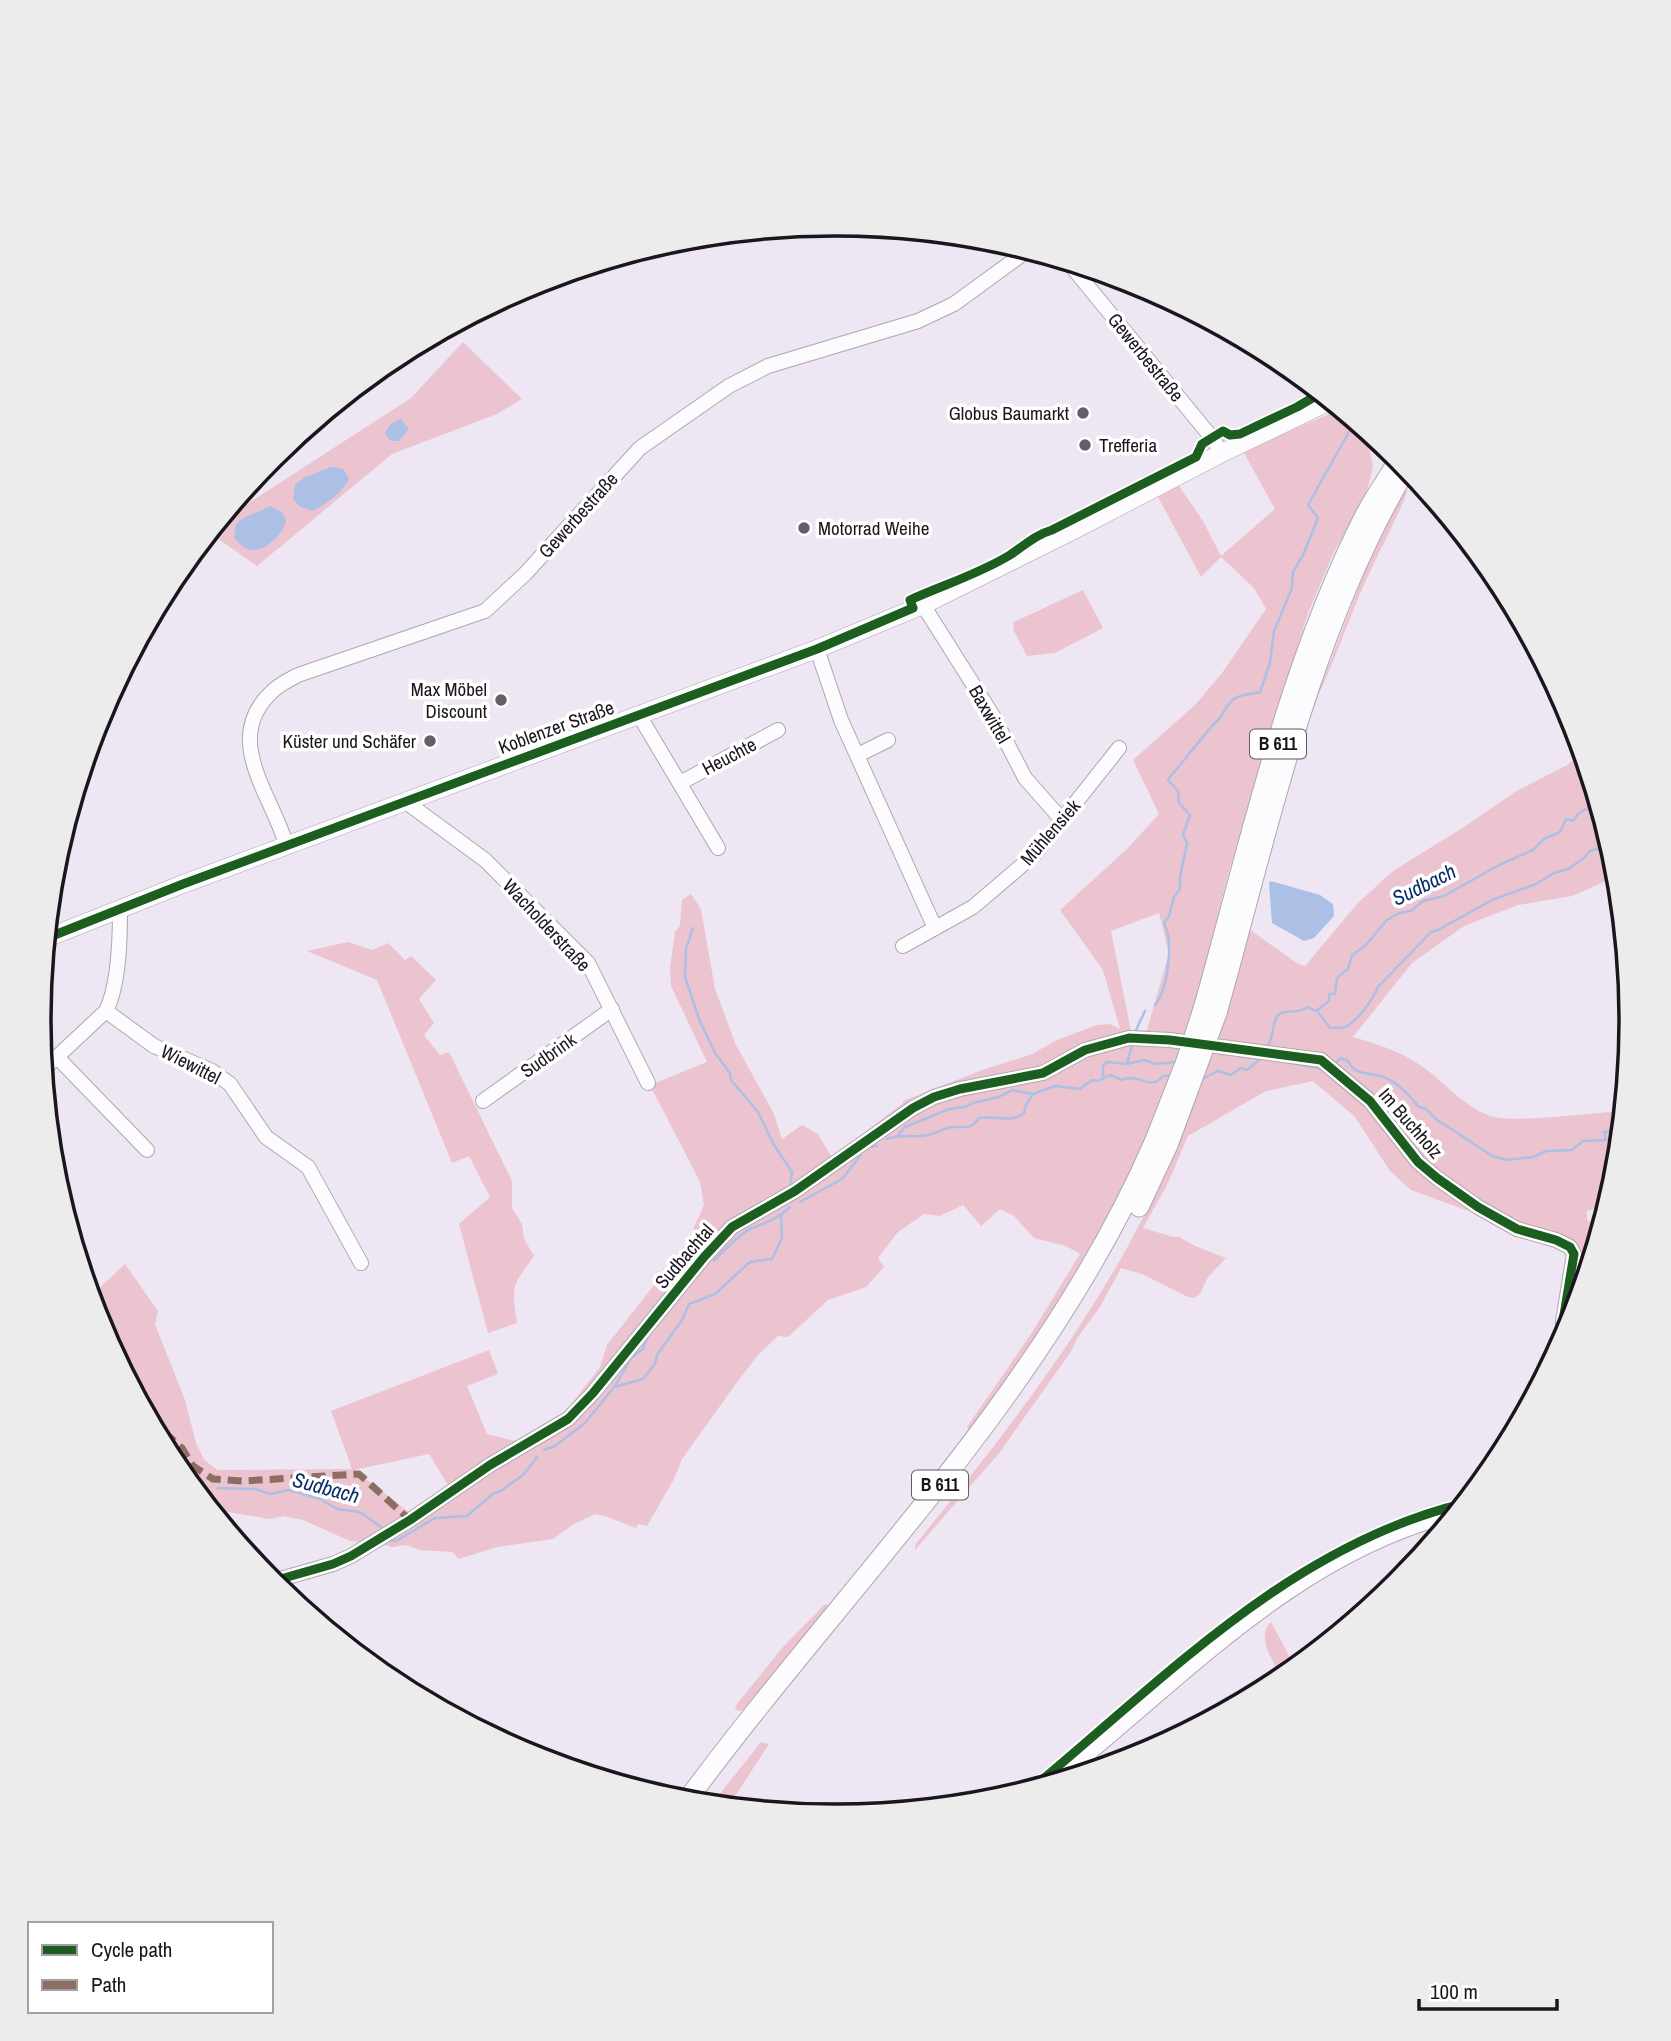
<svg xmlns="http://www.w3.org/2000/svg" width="1671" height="2041" font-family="'Archivo Narrow',sans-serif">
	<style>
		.green { fill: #ebc4d0; fill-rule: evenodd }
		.water { fill: #acc0e6 }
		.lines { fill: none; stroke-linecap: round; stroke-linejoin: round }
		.stream { stroke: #acc0e6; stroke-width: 2.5 }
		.minor-casing { stroke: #ada7b1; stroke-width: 16 }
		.major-casing { stroke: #ada7b1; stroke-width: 19 }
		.highway-casing { stroke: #ada7b1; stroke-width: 21 }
		.minor { stroke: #fcfbfd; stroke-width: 14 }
		.major { stroke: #fcfbfd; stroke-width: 18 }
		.highway { stroke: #fcfbfd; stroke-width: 19 }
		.highway-bridge-casing { stroke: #ada7b1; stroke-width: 21; stroke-linecap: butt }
		.highway-bridge { stroke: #fcfbfd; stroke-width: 19 }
		.quiet { stroke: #8d6e63; stroke-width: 7; stroke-dasharray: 14 7; stroke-linecap: butt }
		.cycleway-casing { stroke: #fff; stroke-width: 13 }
		.cycleway { stroke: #1b5e20; stroke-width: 9 }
		.poi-dot { fill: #655e68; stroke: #fff; stroke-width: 2.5 }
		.labels { text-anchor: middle; stroke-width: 7; stroke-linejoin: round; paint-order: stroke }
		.shield { fill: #fff; stroke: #5f5b62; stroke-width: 2 }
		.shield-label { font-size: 18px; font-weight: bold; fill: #1b151e }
		.street-label { font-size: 19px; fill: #1b151e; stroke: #fff }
		.poi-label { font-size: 19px; fill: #1b151e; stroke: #fff; text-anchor: end }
		.water-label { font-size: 21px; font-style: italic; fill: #082d67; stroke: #fff }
		.rim { fill: none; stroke: #1b151e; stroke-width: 3.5 }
	</style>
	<rect width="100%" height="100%" fill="#eee6f2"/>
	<g class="green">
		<polygon points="463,342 522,399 497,414 392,454 257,566 210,533 219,522 411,398"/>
		<path d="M 1341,409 L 1365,429 L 1373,467 L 1366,495 L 1333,554 L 1308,613 L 1230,867 L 1195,1007 L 1249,929 L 1298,964 L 1305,966 L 1358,903 L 1393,871 L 1467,825 L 1515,792 L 1567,765 L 1583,752 L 1617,865 L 1619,886 L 1617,888 L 1606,881 L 1572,896 L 1518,905 L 1464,926 L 1412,963 L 1353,1037 C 1375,1044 1398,1050 1417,1063 C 1444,1080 1459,1104 1490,1116 C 1511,1124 1597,1112 1624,1111 L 1617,1176 L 1609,1204 L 1587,1211 L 1587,1220 L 1601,1229 L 1594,1253 L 1562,1245 L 1411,1190 L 1390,1171 L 1355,1117 L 1313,1081 L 1266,1091 L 1188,1136 L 1168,1183 L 1143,1228 L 1173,1237 L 1179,1237 L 1195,1246 L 1226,1258 L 1208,1277 L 1200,1294 L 1194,1298 L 1188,1297 L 1142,1274 L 1121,1268 L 1100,1307 L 1078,1337 L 1070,1353 L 1000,1452 L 915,1550 L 915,1545 C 984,1460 1054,1372 1110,1277 C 1130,1245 1146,1211 1163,1178 L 1111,1215 L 1043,1329 L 970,1432 L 967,1427 L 1031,1334 L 1080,1254 L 1066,1246 L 1034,1238 L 1014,1216 L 1000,1209 L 981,1226 L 963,1205 L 940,1216 L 924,1214 L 898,1232 L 878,1258 L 884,1267 L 866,1287 L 828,1300 L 788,1337 L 778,1336 L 758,1355 L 735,1385 L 682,1459 L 674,1479 L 647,1526 L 638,1524 L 636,1528 L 608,1517 L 595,1514 L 574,1524 L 553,1539 L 497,1547 L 459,1559 L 452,1552 L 420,1550 L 406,1545 L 392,1547 L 379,1543 L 350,1541 L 303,1520 L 284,1516 L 269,1519 L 210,1509 L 173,1463 L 145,1411 L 147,1390 L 131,1370 L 118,1361 L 99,1325 L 90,1297 L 125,1264 L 158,1311 L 155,1324 L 185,1400 L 196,1443 L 204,1460 L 218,1470 L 352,1469 L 331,1411 L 489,1350 L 498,1374 L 467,1386 L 487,1434 L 523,1443 L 567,1417 L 567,1410 L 600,1367 L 607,1345 L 654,1285 L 661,1272 L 692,1237 L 694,1227 L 704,1205 L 700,1182 L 650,1085 L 707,1062 L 671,986 L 670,968 L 675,932 L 680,926 L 682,900 L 691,894 L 701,909 L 715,989 L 736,1045 L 774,1114 L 782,1139 L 802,1125 L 818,1134 L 832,1158 L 903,1103 L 903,1101 L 985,1069 L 1030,1055 L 1057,1040 L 1097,1025 L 1110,1024 L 1120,1029 L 1103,970 L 1060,910 L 1127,849 L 1159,814 L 1133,760 L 1195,705 L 1222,673 L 1266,609 L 1254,588 L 1221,557 L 1201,577 L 1158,497 L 1179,486 L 1203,521 L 1221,556 L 1275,509 L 1243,451 ZM 1159,913 L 1169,953 L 1147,1030 L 1131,1031 L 1111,931 ZM 429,1454 L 451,1490 L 410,1513 L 354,1470 Z"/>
		<path d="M 1408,490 C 1393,528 1373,562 1358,599 C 1343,634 1331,670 1314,704 L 1364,573 L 1400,494 Z"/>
		<polygon points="1083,590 1103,628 1055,653 1027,656 1013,629 1014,622"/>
		<path d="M 348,942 L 372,950 L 388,943 L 405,960 L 411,956 L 436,980 L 419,999 L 434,1023 L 424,1035 L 440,1055 L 449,1052 L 512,1181 L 512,1208 L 522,1224 L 524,1239 L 534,1256 C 512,1286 511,1286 517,1323 L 488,1333 L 459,1224 L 490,1197 L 469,1156 L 452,1163 L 377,980 L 307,951 Z"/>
		<polygon points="825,1604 829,1606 743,1710 738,1711 735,1708 737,1704 783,1647"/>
		<path d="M 1271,1622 L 1296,1669 L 1283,1680 C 1274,1662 1255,1638 1271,1622 Z"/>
		<polygon points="761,1742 769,1744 728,1807 711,1805"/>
	</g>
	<g class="water">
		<path d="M 401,419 L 409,429 L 399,441 L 391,441 L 385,434 C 387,426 393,421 401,419 Z"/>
		<path d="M 331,467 C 341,467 345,469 349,479 C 341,494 327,503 312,511 L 299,506 L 293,499 L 295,485 L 304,478 Z"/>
		<path d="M 271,506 L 282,512 L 286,520 C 284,534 263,555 247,549 C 242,547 238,542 234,538 L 236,524 L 245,517 Z"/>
		<polygon points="1271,881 1320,895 1333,904 1334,916 1314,938 1304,941 1272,923 1269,883"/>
	</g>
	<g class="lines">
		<g class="stream">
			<path d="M 1169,778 C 1186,759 1201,737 1218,720 C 1225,713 1226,704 1234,699 C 1243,693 1251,695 1260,692 L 1270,663 L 1274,631 L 1292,588 L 1293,572 L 1303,555 L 1318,518 L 1308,505 L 1355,421"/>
			<polyline points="693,928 686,949 685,977 699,1019 715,1053 730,1073 731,1080 758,1112 774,1145 792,1172 790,1187"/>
			<path d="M 1155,1005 C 1168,989 1174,942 1164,923 L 1169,916 L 1174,897 L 1180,889 L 1180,877 L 1187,843 L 1183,835 L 1190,815 L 1179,803 L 1178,791 L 1168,780"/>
			<path d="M 1317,1011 L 1330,1028 C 1333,1027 1337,1028 1341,1028 C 1355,1026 1373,999 1378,987 L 1431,932 L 1438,930 L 1492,900 L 1536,884 L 1554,873 L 1568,869 L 1584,858 L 1590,851 L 1603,847 L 1610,842"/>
			<polyline points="1135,1032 1145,1011"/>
			<path d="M 1267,1048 C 1274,1038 1272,1017 1281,1013 C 1291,1009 1294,1015 1308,1007 L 1316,1011 L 1329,1001 L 1329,994 L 1335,994 L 1337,978 L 1348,969 L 1352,955 L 1365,946 L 1387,920 L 1399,913 L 1411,911 L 1423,901 L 1444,896 L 1499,865 L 1533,850 L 1544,839 L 1560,832 L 1566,819 L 1573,821 L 1579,813 L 1598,802"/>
			<polyline points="1286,1062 1323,1069"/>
			<polyline points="1127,1064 1132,1045"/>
			<path d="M 1333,1065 L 1341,1058 L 1348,1061 C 1356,1078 1371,1070 1388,1079 C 1401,1085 1410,1097 1419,1107 L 1425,1108 L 1436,1119 L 1492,1156 L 1506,1160 L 1533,1157 L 1546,1151 L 1572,1150 L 1583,1141 L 1606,1140 L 1604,1132 L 1622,1130"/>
			<polyline points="1103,1079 1103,1066 1107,1062 1127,1064 1144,1060 1156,1064 1175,1062"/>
			<polyline points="1200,1080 1218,1071 1231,1075 1241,1068 1247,1070 1260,1059"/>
			<path d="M 898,1135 L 905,1127 L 949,1109 L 965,1107 L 973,1103 L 999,1097 L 1012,1090 L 1033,1094 L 1055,1086 L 1080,1089 L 1092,1080 L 1098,1081 L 1110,1075 L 1122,1080 C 1138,1072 1150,1092 1163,1076 L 1172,1076"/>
			<path d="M 887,1139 C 899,1134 909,1137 922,1136 C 933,1136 945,1126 955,1127 C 966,1127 972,1129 979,1118 C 995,1115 1011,1124 1024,1113 L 1026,1105 L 1033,1094"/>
			<polyline points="869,1147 877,1146"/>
			<polyline points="800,1202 842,1179 861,1155"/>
			<path d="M 714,1261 C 722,1252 741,1233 752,1228 C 767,1222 778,1219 790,1207"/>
			<polyline points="673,1305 684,1292"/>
			<polyline points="615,1386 631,1358 643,1349 647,1338"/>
			<polyline points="544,1450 555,1446 585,1423 614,1387 643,1379 655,1364 657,1355 682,1320 689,1304 715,1294 750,1262 772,1259 782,1238 781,1216"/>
			<polyline points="166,1451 203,1482"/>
			<polyline points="217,1488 256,1489 270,1494 289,1490 320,1499 337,1509 360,1512 381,1527"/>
			<polyline points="388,1540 396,1541 435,1518 467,1516 494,1493 501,1491 524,1474 537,1457"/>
		</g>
		<g class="minor-casing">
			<g id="minor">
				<polyline points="1068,262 1212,438 1222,453"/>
				<polyline points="923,605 993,716 1025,778 1062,820"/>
				<polyline points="817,649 841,720 935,928"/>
				<polyline points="639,715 718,848"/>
				<polyline points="858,755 888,740"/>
				<polyline points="680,783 778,730"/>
				<polyline points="406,802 485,860 588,963 648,1083"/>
				<path d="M 287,847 C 272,794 219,737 275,689 C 282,683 291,679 298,675 L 485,611 L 525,574 L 640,448 L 729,386 L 768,366 L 918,321 L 954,304 L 1028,250"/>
				<polyline points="903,946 973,907 1034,855 1119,748"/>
				<polyline points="106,1011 154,1046 212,1071 230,1084 266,1137 308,1167 361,1263"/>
				<polyline points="57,1057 147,1150"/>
				<path d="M 43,1070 L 106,1011 C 119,985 120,940 120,910"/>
				<polyline points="483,1101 612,1009"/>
				<polyline points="270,1582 333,1564 351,1556 410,1520 490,1465 568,1419 593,1393 704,1257 732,1227 795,1191 913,1108 934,1097 960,1089 1043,1073 1085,1050 1129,1038 1170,1040 1321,1060 1370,1101 1418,1162 1437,1178 1478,1207 1517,1229 1556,1240 1570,1247 1574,1254 1563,1321 1566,1337"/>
				<path d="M 1053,1783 C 1180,1683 1294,1554 1456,1514"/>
			</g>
		</g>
		<g class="major-casing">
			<polyline id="major" points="47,938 183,884 817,649 923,605 1070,532 1222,453 1330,401"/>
		</g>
		<g class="highway-casing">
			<g id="highway">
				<path d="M 1203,1009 C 1250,844 1286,671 1364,517 C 1375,496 1388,478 1400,458"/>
				<path d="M 1217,1013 C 1268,833 1309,633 1405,471"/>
				<polyline points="1139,1207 1168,1145"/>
				<path d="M 685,1803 C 846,1584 1046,1393 1155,1140"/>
			</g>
		</g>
		<use href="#minor" class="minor"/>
		<use href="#major" class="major"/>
		<use href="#highway" class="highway"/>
		<g class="highway-bridge-casing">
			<g id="highway-bridge">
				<polyline points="1155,1140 1186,1061 1203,1009"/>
				<polyline points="1168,1145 1217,1013"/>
			</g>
		</g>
		<use href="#highway-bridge" class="highway-bridge"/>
		<polyline class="quiet" points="128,1380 164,1432 182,1448 193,1466 213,1479 243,1481 359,1474 410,1520"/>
		<g class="cycleway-casing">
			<g id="cycleway">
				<path d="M 47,938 L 183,884 L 817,649 L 913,608 L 910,600 C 943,585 979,574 1010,555 C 1025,545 1035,535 1052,530 L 1196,457 L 1202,444 L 1223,431 L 1230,435 L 1240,434 L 1297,407 L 1321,393"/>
				<polyline points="270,1582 333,1564 351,1556 410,1520 490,1465 568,1419 593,1393 704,1257 732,1227 795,1191 913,1108 934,1097 960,1089 1043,1073 1085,1050 1129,1038 1170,1040 1321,1060 1370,1101 1418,1162 1437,1178 1478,1207 1517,1229 1556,1240 1570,1247 1574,1254 1563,1321 1566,1337"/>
				<path d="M 1030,1790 C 1163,1680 1292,1544 1466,1503"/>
			</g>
		</g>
		<use href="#cycleway" class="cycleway"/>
	</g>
	<g class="poi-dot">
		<circle cx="1083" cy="413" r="7"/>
		<circle cx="1085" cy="445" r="7"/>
		<circle cx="804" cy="528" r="7"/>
		<circle cx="501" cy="700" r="7"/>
		<circle cx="430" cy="741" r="7"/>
	</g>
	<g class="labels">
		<g class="shield">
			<rect x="1250" y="729.5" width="56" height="29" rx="5"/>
			<rect x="912" y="1470.5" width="56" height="29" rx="5"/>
		</g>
		<g class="shield-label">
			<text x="1278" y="750">B 611</text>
			<text x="940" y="1491">B 611</text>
		</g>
		<g class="street-label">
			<text transform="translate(1146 357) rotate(51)" y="7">Gewerbestraße</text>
			<text transform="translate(578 515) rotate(-48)" y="7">Gewerbestraße</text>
			<text transform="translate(990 714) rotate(60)" y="7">Baxwittel</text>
			<text transform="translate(556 727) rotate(-20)" y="7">Koblenzer Straße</text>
			<text transform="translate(729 756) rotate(-28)" y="7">Heuchte</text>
			<text transform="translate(1050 832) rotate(-49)" y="7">Mühlensiek</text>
			<text transform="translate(547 925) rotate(47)" y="7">Wacholderstraße</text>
			<text transform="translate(548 1055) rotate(-35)" y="7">Sudbrink</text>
			<text transform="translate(191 1064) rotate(27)" y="7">Wiewittel</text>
			<text transform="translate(1411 1123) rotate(49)" y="7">Im Buchholz</text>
			<text transform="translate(684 1256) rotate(-49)" y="7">Sudbachtal</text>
		</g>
		<g class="poi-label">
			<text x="1069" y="420">Globus Baumarkt</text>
			<text x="1099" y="452" text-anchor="start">Trefferia</text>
			<text x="818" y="535" text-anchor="start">Motorrad Weihe</text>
			<text x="487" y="696">Max Möbel<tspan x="487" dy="22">Discount</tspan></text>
			<text x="416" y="748">Küster und Schäfer</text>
		</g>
		<g class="water-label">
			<text transform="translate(1424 885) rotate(-26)" y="7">Sudbach</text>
			<text transform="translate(326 1488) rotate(15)" y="7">Sudbach</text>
		</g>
	</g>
	<path d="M0 0H1671V2041H0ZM51 1020a784 784 0 1 1 1568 0a784 784 0 1 1-1568 0Z" fill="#edeced" fill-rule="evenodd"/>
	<path class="rim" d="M51 1020a784 784 0 1 1 1568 0a784 784 0 1 1-1568 0Z"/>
	<rect x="28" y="1922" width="245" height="91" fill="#ffffff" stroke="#a4a1a5" stroke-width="2"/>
	<rect x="42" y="1945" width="35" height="10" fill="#1b5e20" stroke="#a4a1a5" stroke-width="2"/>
	<text x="91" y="1957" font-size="21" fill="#1b151e">Cycle path</text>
	<rect x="42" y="1980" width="35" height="10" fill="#8d6e63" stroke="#a4a1a5" stroke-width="2"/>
	<text x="91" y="1992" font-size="21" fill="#1b151e">Path</text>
	<path d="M1419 1999v10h138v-10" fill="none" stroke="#1b151e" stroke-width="3.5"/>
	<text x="1430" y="1999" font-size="21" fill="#1b151e" stroke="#ffffff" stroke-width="5" paint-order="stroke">100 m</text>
</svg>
